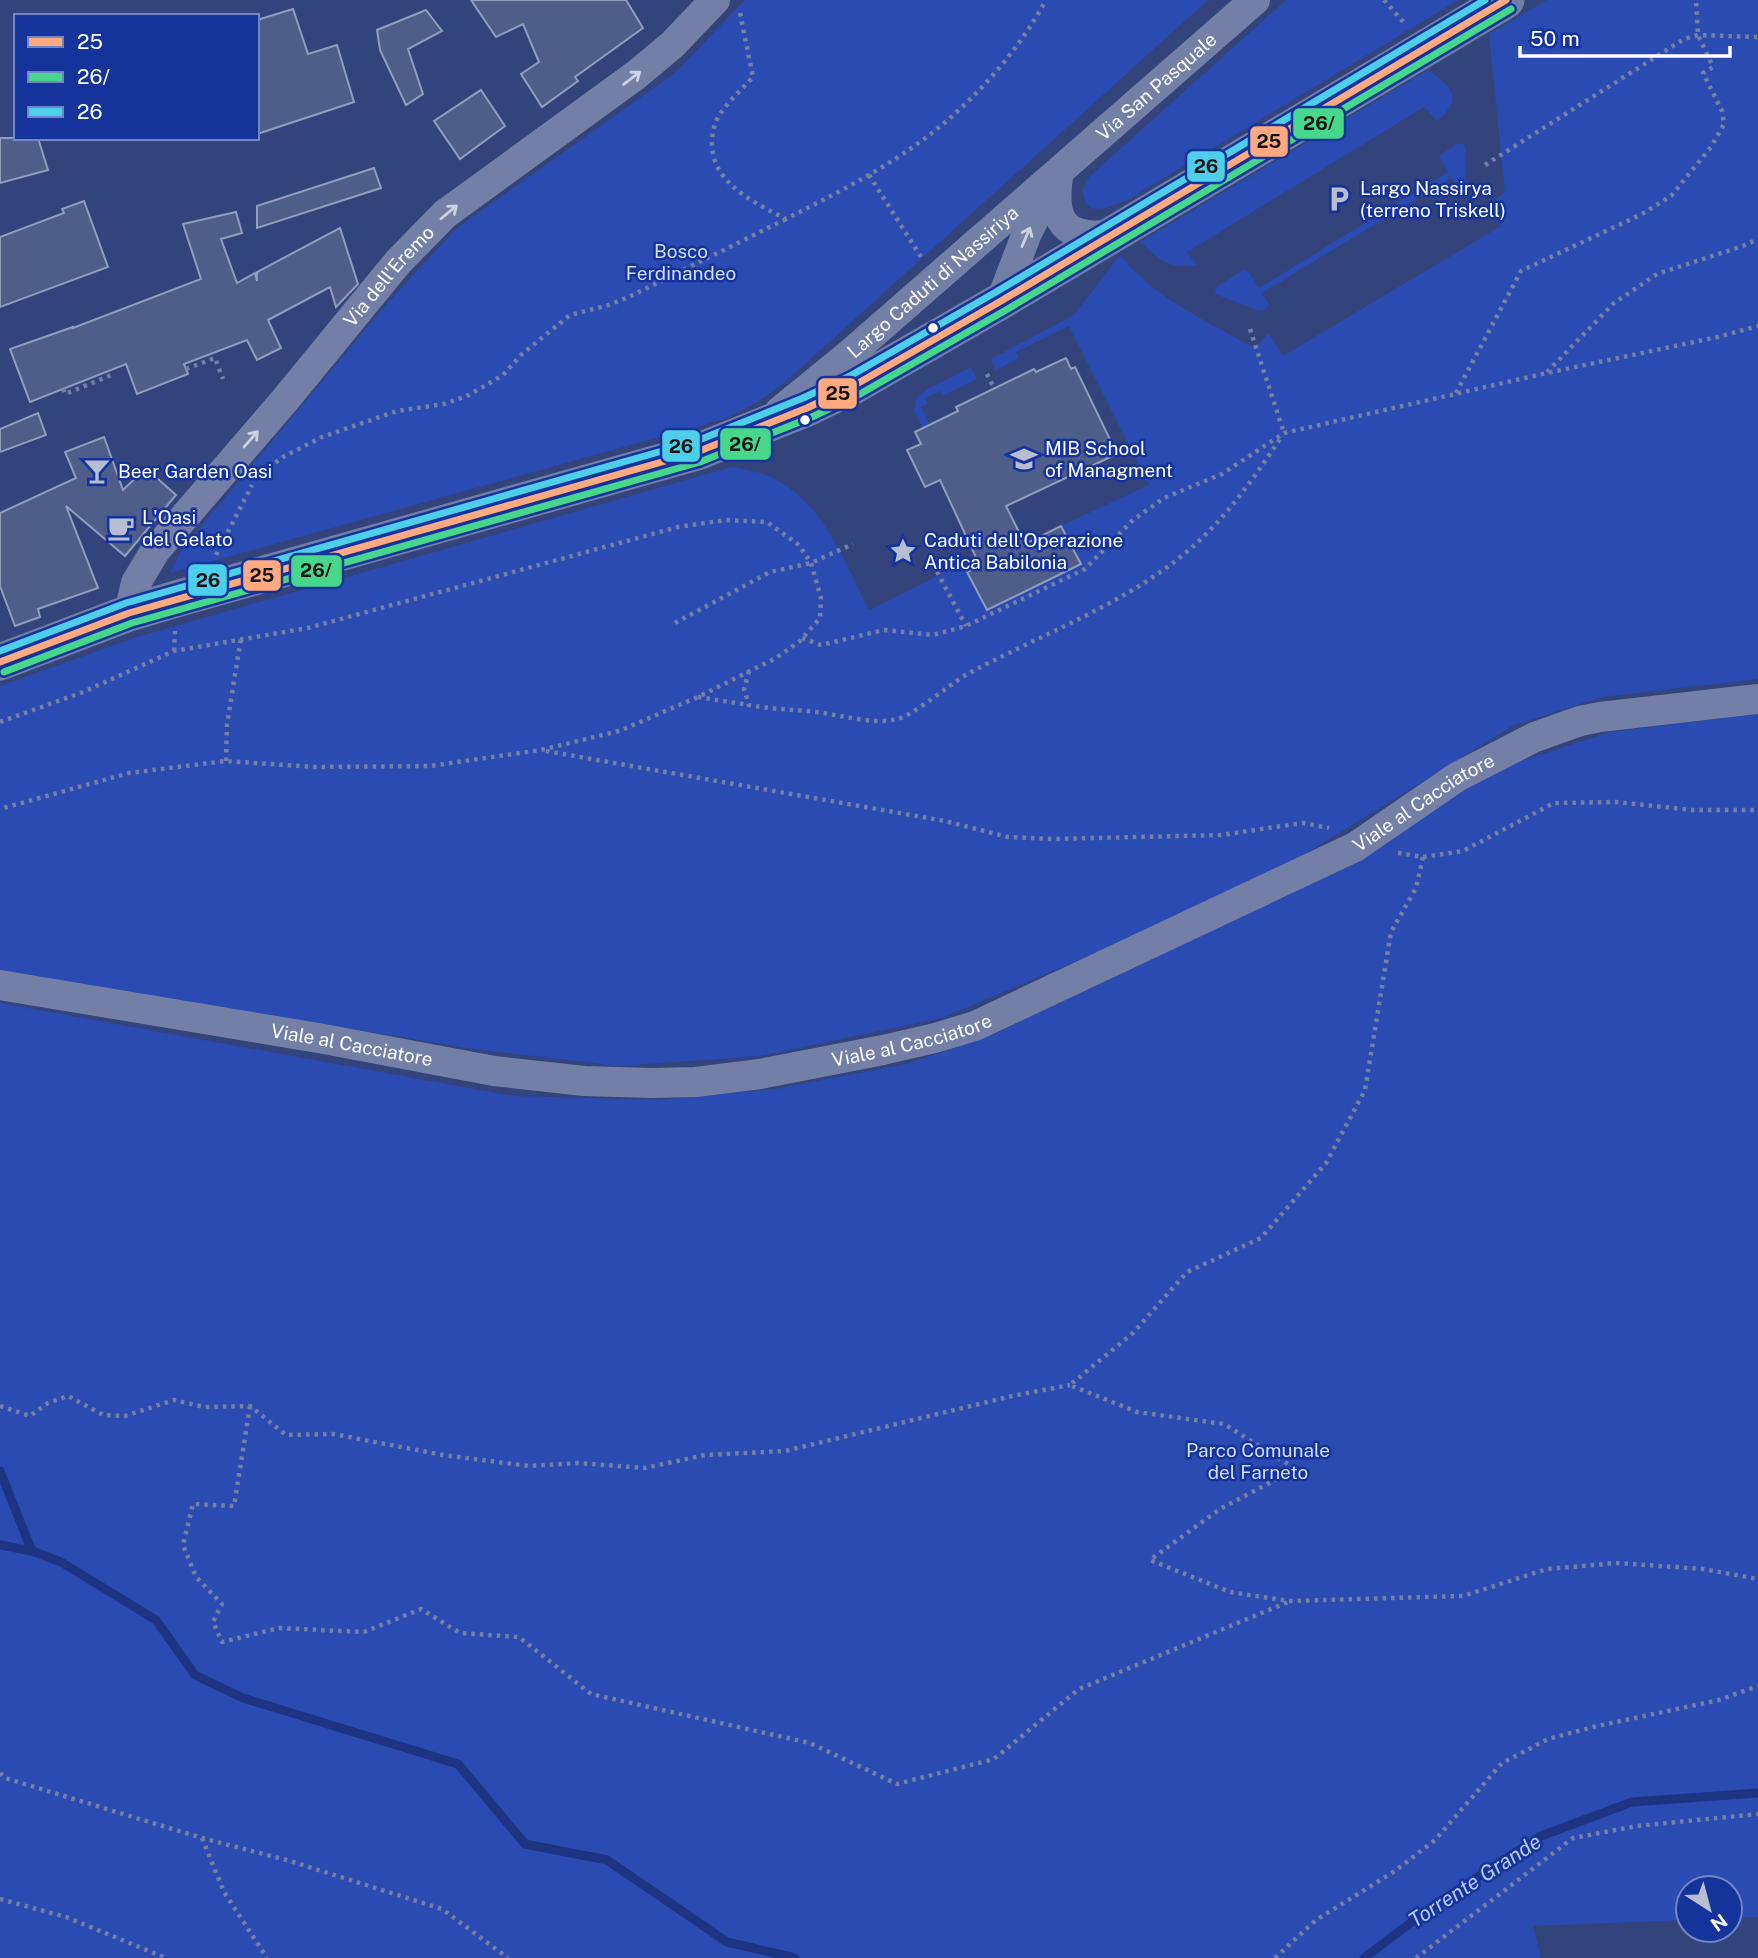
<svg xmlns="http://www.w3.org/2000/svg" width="1758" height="1958" font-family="'Public Sans',sans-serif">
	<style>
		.green { fill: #294bb2 }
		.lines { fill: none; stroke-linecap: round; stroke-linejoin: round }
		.stream { stroke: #1c3482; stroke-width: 9 }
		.building { fill: #4e5d8a; stroke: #929cbc; stroke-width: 2 }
		.path { stroke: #737fa7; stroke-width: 4.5; stroke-dasharray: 3.5 5; stroke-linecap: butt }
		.minor { stroke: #737fa7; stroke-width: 30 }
		.major { stroke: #717ea5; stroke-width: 37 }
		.bus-1-casing { stroke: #14349c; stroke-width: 12 }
		.bus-2-casing { stroke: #14349c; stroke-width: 12 }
		.bus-3-casing { stroke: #14349c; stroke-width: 12 }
		.bus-1 { stroke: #ffa980; stroke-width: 7 }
		.bus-2 { stroke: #46d78d; stroke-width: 7 }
		.bus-3 { stroke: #4dcfeb; stroke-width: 7 }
		.oneway { stroke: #ced2e0 }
		.bus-dot { fill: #fff; stroke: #14349c; stroke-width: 2.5 }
		.labels { text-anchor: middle; stroke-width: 5; stroke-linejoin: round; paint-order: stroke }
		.street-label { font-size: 19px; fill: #fff; stroke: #14349c }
		.poi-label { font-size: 19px; fill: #fff; stroke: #14349c; text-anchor: start }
		.park-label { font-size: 19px; fill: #d2ddfd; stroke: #14349c }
		.water-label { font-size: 21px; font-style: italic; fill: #b6c8fa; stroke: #14349c }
		.line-badge { stroke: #14349c; stroke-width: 2.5 }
		.pale-badge-label { font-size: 19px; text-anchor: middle; font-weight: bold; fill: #111 }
	</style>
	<rect width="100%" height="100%" fill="#33447d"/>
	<g class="green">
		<polygon points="745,0 1208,0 785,382 756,403 724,419 170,573 182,549 385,306 457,228 675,73"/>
		<polygon points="1286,0 1458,0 1129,199 1106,208 1093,209 1085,202 1082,191 1089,177"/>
		<path d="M 1547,0 L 1758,0 L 1758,679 L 1602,697 L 1514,725 L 1302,856 L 1088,956 L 942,1018 L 759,1056 L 618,1066 L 467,1048 L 0,970 L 0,686 L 134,638 L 732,467 C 744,470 758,471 769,476 C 823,500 844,562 869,610 L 962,564 L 987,610 L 1080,565 L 1061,526 L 1149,485 L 1069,326 L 1016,352 L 1019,358 L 996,370 L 991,359 L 1074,315 L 1120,255 C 1154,298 1207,321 1254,348 L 1269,333 L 1283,356 L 1501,226 L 1489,205 L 1505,192 L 1489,34 Z"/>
		<path d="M 1428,70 C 1453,88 1464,98 1437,121 L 1424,107 L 1187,252 L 1197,265 C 1168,269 1160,260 1140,242 Z"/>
		<polygon points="1458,143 1464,145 1465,149 1466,188 1459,189 1451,178 1262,293 1269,304 1267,308 1259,311 1215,294 1216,287 1243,270 1248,271 1259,288 1448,172 1439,156"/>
		<polygon points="971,367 977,379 943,396 940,391 925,398 928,404 921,407 930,424 923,428 914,412 916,398 928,389"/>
		<polygon points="1758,714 1758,1917 1730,1918 1730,1888 1688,1888 1688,1920 1533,1926 1541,1958 0,1958 0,1003 513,1096 660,1100 775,1089 907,1064 992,1035 1273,901 1459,793 1521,761 1610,732"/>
	</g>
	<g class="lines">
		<g class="stream">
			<polyline points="0,1471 32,1551 61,1562 156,1620 195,1675 243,1698 458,1764 525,1844 607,1860 727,1942 795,1958"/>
			<polyline points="0,1545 32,1551"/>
			<polyline points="1364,1958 1433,1906 1541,1836 1632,1802 1758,1793"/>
		</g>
	</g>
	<g class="building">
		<polygon points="471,0 626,0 643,28 575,77 578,81 542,107 521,74 539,62 523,24 496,37"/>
		<polygon points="293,9 308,54 337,45 354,102 257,134 257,20"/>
		<polygon points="426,10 442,31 408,49 423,94 406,105 380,50 377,30"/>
		<polygon points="481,90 505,126 460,159 434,121"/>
		<polygon points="0,138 38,138 48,170 0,183"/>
		<polygon points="374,168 381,188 257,228 257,206"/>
		<polygon points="84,201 108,267 0,307 0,237 64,213 62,209"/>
		<polygon points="236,212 242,233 221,239 237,283 255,273 257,281 257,272 340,228 358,284 336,307 330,287 268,320 281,348 257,360 247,340 184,364 188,374 137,394 126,364 30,402 10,349 73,327 73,328 201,279 183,224"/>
		<polygon points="1066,358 1071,369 1075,367 1117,454 1006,506 1025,544 1061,526 1081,564 987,610 967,572 980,566 940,480 925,487 907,450 921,444 915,432 958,411 956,407 1034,369 1036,372"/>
		<polygon points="38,413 46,435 0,452 0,429"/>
		<polygon points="104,437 123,490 146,468 176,495 125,556 66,506 98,588 38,609 40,617 15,626 0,586 0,513 76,478 65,452"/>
	</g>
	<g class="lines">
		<g class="path">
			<polyline points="1384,0 1406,25"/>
			<path d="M 740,13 L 753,77 C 742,89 720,109 715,124 C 699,177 749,200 786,219 C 829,197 873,175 913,147 C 966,110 1015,57 1046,0"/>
			<polyline points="1485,165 1684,39 1698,35 1758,37"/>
			<polyline points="869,175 921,257"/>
			<polyline points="1250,329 1284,433"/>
			<polyline points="186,369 215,358 223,379"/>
			<polyline points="1547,372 1614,303 1657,274 1743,246 1758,239"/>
			<polyline points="987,374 994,388"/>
			<polyline points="63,389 65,394 114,374"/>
			<polyline points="1456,393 1521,271 1642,214 1671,196 1711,147 1724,124 1722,111 1703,73 1713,67 1698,35 1696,0"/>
			<polyline points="262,473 283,457 322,437 397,411 444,404 469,395 503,375 522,354 570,315 609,305 633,295 786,219"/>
			<polyline points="216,555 252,485"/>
			<polyline points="933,564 966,626"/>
			<polyline points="675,623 770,572 811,563 853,544"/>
			<polyline points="802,638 821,645 884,630 933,635 966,626 1085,569 1133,520 1164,498 1222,474 1284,433 1547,373 1718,337 1758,326"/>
			<polyline points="174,651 175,631"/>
			<path d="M 749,671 L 744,689 L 749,705 C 774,710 798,709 823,713 C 844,716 876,725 897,719 C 912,716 948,686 964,676 C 1042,633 1139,600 1203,537 C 1234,507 1258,472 1282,436"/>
			<polyline points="698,697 749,705"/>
			<polyline points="0,722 83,692 174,651 308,628 678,527 726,520 767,522 799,545 811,563 821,598 820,618 800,641 776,658 698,697 619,731 541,750 430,766 314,767 226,761 129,773 0,809"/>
			<polyline points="546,751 945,821 1008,837 1052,839 1221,835 1303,823 1329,828"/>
			<polyline points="226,761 227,724 241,638"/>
			<polyline points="1398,853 1423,857 1463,851 1554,803 1616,802 1692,810 1758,810"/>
			<polyline points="1423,857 1416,888 1391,932 1365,1090 1326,1163 1261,1238 1187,1272 1133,1333 1070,1385 1137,1412 1224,1424 1296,1469 1220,1509 1150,1560 1230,1592 1289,1601 1463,1596 1547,1569 1617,1563 1703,1569 1758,1579"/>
			<polyline points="0,1406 30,1416 48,1403 68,1396 103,1415 125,1416 174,1400 204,1407 250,1406 286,1435 333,1434 443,1455 529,1466 578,1463 645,1468 705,1455 785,1451 1012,1396 1070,1385"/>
			<polyline points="250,1406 234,1506 193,1504 183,1545 196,1577 222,1604 213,1622 222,1642 279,1628 364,1632 421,1609 460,1633 519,1637 591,1694 810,1743 897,1784 994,1759 1079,1689 1288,1602"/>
			<polyline points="0,1773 5,1778 202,1838 290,1861 442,1909 508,1958"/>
			<polyline points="202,1838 224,1892 267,1958"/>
			<polyline points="0,1899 66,1917 166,1958"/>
			<polyline points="1275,1958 1316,1920 1395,1871 1435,1840 1502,1763 1548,1739 1593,1727 1719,1700 1758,1686"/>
			<polyline points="1416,1958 1573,1838 1637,1826 1758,1814"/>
		</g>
		<g class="minor">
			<path d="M 1058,176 C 1052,222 1063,239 1112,235"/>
			<polyline points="1001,301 1027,233 1052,184"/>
			<path id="s1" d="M 780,411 L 851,353 L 1255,0"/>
			<path id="s2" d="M 129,613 L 136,583 L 155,551 L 285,400 L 398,262 L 445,214 L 636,75 L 672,45 L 715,0"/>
			<path id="s3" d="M 0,985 L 324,1039 L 494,1071 L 584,1081 L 652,1083 L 696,1082 L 760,1074 L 883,1050 L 935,1038 L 975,1026 L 1355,847 L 1457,777 L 1535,737 L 1580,721 L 1600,717 L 1758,699"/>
		</g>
		<polyline class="major" points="0,662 129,613 176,599 697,452 807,408 855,385 1001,301 1506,0"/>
		<g class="bus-1-casing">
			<polyline id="bus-1" points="0,662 129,613 697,452 807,408 855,385 1001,301 1506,0"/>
		</g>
		<g class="bus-2-casing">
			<polyline id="bus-2" points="4,672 132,623 700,462 812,417 860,394 1006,310 1511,9"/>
		</g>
		<g class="bus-3-casing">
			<polyline id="bus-3" points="0,651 126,603 694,442 803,398 850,376 996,292 1485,0"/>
		</g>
		<use href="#bus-1" class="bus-1"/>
		<use href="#bus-2" class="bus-2"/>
		<use href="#bus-3" class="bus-3"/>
	</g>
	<defs><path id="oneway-shaft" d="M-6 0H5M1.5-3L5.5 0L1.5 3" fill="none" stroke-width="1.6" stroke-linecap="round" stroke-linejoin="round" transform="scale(1.75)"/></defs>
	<g class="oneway">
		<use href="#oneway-shaft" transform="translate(632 78) rotate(-37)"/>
		<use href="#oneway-shaft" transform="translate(449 212) rotate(-40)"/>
		<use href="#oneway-shaft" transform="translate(1026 237) rotate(-67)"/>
		<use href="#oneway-shaft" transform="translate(251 439) rotate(-49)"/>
	</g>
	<defs>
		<g id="parking-bare" transform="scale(2.1)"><path d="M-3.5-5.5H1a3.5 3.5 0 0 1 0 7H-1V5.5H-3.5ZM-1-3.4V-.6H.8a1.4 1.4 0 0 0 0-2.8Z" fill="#b8bed2" stroke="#14349c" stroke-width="2.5" paint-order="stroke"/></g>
		<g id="university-bare" transform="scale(2.1)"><path d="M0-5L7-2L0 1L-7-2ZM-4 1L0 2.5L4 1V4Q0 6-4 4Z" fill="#b8bed2" stroke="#14349c" stroke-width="2.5" paint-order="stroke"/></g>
		<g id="bar-bare" transform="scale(2.1)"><path d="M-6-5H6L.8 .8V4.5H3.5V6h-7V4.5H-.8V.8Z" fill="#b8bed2" stroke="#14349c" stroke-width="2.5" paint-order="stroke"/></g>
		<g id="cafe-bare" transform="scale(2.1)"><path d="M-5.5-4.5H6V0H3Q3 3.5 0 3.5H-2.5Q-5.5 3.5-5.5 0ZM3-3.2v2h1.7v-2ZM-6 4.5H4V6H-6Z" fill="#b8bed2" stroke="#14349c" stroke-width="2.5" paint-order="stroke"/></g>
		<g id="sight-bare" transform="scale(2.1)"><path d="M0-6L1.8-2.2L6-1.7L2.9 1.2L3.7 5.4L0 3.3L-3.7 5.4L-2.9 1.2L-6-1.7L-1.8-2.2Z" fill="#b8bed2" stroke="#14349c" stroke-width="2.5" paint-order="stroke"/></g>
	</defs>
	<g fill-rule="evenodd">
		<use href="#parking-bare" x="1339" y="199"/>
		<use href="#university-bare" x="1024" y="459"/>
		<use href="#bar-bare" x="97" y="471"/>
		<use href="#cafe-bare" x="121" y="528"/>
		<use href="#sight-bare" x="903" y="551"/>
	</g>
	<g class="bus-dot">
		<circle cx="933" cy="328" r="6"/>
		<circle cx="805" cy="420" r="6"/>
	</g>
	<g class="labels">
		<g class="street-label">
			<text dy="7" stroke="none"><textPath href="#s1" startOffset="497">Via San Pasquale</textPath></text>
			<text dy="7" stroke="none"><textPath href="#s2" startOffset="429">Via dell'Eremo</textPath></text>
			<text dy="7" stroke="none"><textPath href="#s1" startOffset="200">Largo Caduti di Nassiriya</textPath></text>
			<text dy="7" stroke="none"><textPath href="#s3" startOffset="1491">Viale al Cacciatore</textPath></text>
			<text dy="7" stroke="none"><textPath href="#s3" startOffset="924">Viale al Cacciatore</textPath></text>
			<text dy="7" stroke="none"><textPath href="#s3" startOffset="357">Viale al Cacciatore</textPath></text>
		</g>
		<g class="poi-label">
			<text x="1360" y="195">Largo Nassirya<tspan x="1360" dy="22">(terreno Triskell)</tspan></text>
			<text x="1045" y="455">MIB School<tspan x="1045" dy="22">of Managment</tspan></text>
			<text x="118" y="478">Beer Garden Oasi</text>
			<text x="142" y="524">L'Oasi<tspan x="142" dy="22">del Gelato</tspan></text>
			<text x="924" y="547">Caduti dell'Operazione<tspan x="924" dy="22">Antica Babilonia</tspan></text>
		</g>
		<g class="park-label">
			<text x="681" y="258">Bosco<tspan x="681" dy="22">Ferdinandeo</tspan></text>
			<text x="1258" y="1457">Parco Comunale<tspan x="1258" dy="22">del Farneto</tspan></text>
		</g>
		<g class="water-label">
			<text transform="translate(1475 1881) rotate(-33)" y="7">Torrente Grande</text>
		</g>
	</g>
	<g class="line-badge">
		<rect x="1292" y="107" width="53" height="33" rx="7" fill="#46d78d"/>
		<rect x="1249" y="125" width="40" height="33" rx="7" fill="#ffa980"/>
		<rect x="1186" y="150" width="40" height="33" rx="7" fill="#4dcfeb"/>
		<rect x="817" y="377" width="41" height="33" rx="7" fill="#ffa980"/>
		<rect x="719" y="427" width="53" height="34" rx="7" fill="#46d78d"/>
		<rect x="661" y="429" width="40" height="34" rx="7" fill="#4dcfeb"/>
		<rect x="290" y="554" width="53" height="34" rx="7" fill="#46d78d"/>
		<rect x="242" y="559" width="40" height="33" rx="7" fill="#ffa980"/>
		<rect x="187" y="563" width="41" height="34" rx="7" fill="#4dcfeb"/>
	</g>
	<g class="pale-badge-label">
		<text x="1319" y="130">26/</text>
		<text x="1269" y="148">25</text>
		<text x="1206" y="173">26</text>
		<text x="838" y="400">25</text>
		<text x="745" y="451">26/</text>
		<text x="681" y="453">26</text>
		<text x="316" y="577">26/</text>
		<text x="262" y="582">25</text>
		<text x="208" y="587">26</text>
	</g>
	<rect x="14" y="14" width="245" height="126" fill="#14349c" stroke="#7285c4" stroke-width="2"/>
	<rect x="28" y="37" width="35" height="10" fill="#ffa980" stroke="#7285c4" stroke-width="2"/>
	<text x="77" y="49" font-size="21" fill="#ffffff">25</text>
	<rect x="28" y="72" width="35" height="10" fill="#46d78d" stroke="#7285c4" stroke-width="2"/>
	<text x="77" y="84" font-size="21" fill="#ffffff">26/</text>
	<rect x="28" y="107" width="35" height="10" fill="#4dcfeb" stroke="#7285c4" stroke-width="2"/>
	<text x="77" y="119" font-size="21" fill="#ffffff">26</text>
	<g transform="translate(1709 1909) rotate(144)"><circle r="33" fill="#14349c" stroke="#7285c4" stroke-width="2"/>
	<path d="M0-5L12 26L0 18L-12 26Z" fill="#b8bed2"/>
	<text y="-10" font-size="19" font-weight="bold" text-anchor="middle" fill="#ffffff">N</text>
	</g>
	<path d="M1520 46v10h210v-10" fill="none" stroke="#ffffff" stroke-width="3.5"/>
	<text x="1530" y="46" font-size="21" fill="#ffffff" stroke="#14349c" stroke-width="5" paint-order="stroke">50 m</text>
</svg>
